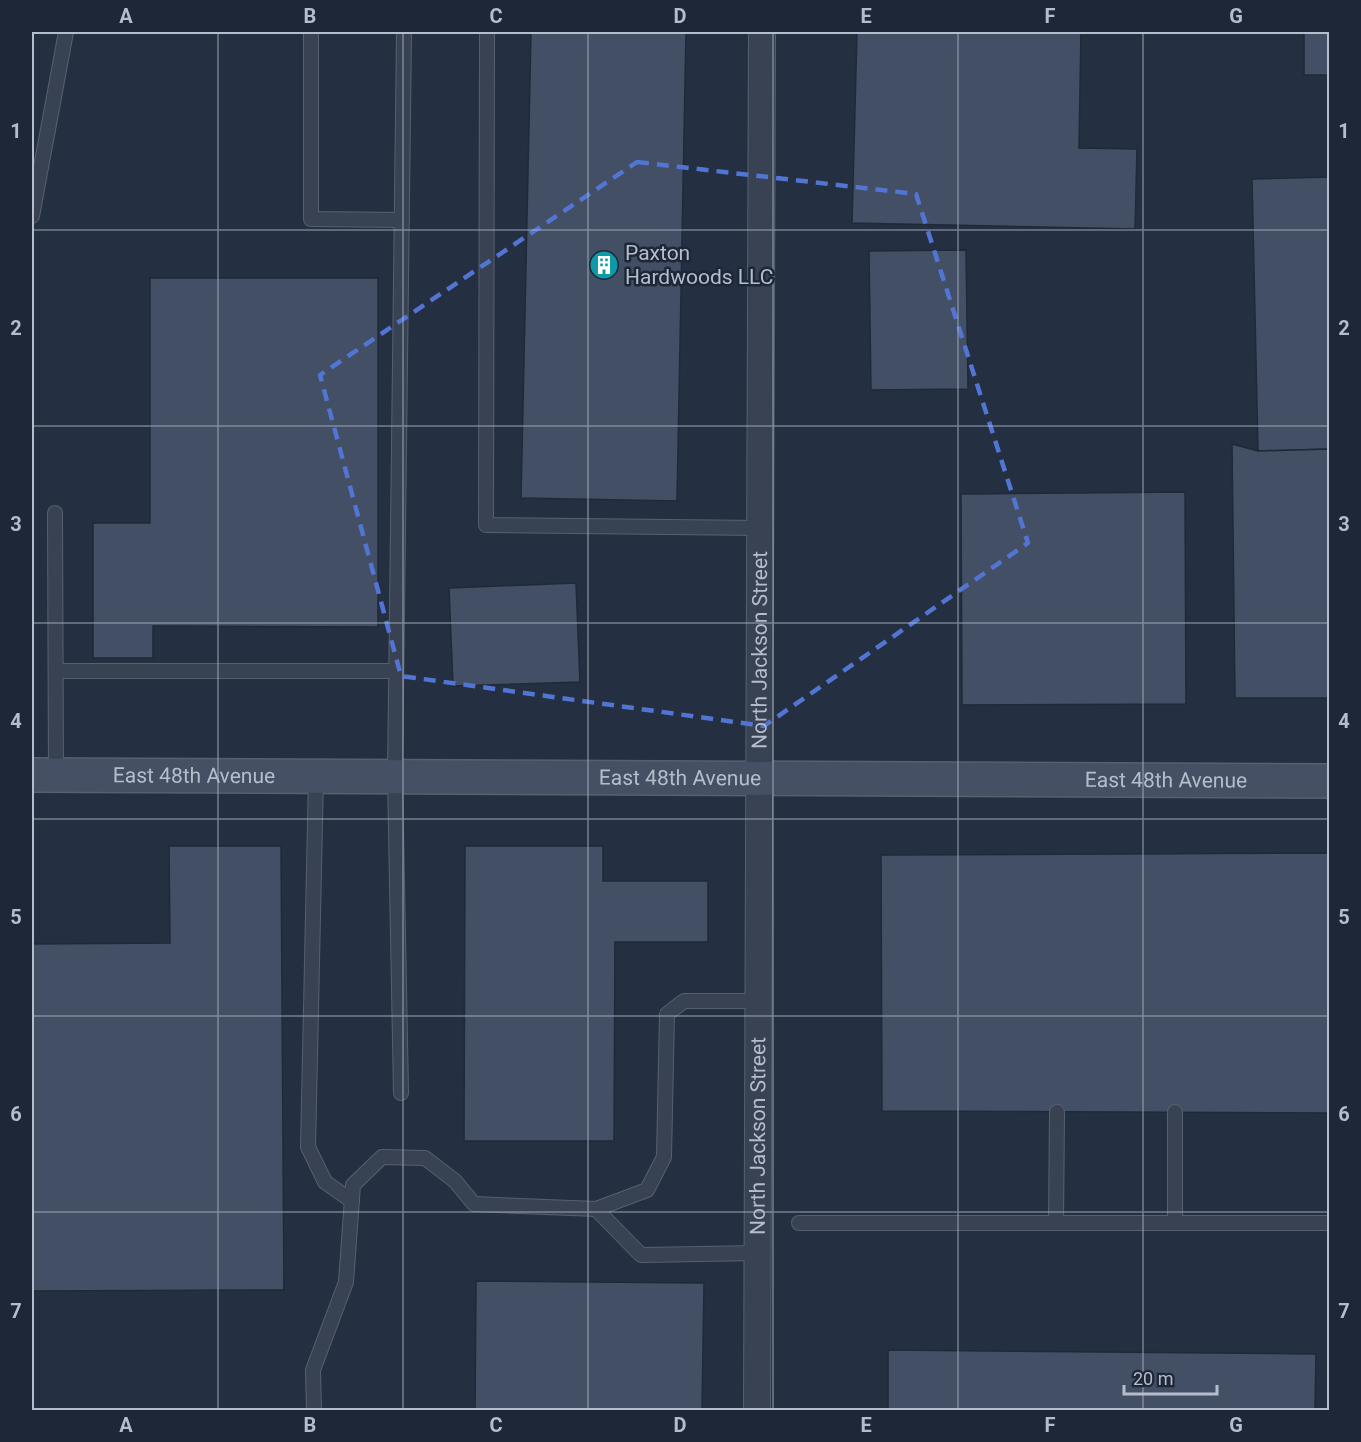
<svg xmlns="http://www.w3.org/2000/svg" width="1361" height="1442" font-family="Roboto,sans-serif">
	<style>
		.building { fill: #424f64; stroke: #1f2939; stroke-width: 1.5 }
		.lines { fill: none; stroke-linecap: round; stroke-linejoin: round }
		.lane-casing { stroke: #56606f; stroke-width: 16 }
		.street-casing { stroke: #56606f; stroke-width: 28 }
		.secondary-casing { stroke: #56606f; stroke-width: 36 }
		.lane { stroke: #384252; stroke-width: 14 }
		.street { stroke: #384252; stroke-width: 26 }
		.secondary { stroke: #465065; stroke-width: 33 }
		.marked { fill: none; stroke: #5275d4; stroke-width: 4.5; stroke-dasharray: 12 8; stroke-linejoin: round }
		.grid { fill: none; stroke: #b5bdcc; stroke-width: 1.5; stroke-opacity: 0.55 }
		.labels { text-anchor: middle; stroke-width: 5; stroke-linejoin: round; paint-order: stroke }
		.poi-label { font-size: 21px; fill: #b5bdcc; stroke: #1d2737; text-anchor: start }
		.street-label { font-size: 21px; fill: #b5bdcc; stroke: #1d2737 }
		.neatline { fill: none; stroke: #b5bdcc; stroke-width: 2 }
		.grid-label { font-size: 20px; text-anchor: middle; font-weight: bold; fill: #b5bdcc }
	</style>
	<rect width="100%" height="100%" fill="#243042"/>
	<g class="building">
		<polygon points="531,32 686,32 677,501 521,498"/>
		<polygon points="857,32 1081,32 1079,148 1137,149 1135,229 852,223"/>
		<rect x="1304" y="32" width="26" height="43"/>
		<polygon points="1330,177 1330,449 1258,451 1252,179"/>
		<polygon points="966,250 968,389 871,390 869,251"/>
		<polygon points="150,278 378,278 378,627 153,626 153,658 93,658 93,523 150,523"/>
		<polygon points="1232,444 1258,451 1330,449 1330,698 1235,698"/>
		<polygon points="1185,492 1186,704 962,705 961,494"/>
		<polygon points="576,583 580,682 453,686 449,588"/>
		<polygon points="169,846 281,846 284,1290 32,1291 32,944 170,943"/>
		<polygon points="465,846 603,846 603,881 708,881 708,942 615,942 614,1141 464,1141"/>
		<polygon points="1328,853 1330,1113 882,1111 881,855"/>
		<polygon points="476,1281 704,1283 702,1410 475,1410"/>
		<polygon points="888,1350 1316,1354 1315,1410 888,1410"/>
	</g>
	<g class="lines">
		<g class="lane-casing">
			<g id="lane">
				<polyline points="311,32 311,219 402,220"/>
				<polyline points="487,32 486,525 760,528"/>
				<polyline points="32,216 66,32"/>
				<polyline points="55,513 56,775"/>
				<polyline points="57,671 396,671"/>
				<polyline points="316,777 308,1147 325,1182 352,1201"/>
				<polyline points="401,1093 395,777 404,32"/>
				<polyline points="1175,1112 1175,1223"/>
				<polyline points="596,1209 641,1255 758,1253"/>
				<polyline points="799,1223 1330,1223"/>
				<polyline points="1056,1223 1057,1112"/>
				<polyline points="314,1410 313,1370 346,1282 353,1185 382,1157 425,1158 455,1181 474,1204 596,1209 647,1190 664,1157 667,1014 684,1001 758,1001"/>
			</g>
		</g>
		<g class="street-casing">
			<g id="street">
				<path id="s1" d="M 757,1410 L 762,32"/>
			</g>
		</g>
		<g class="secondary-casing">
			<g id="secondary">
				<path id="s2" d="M 32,775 L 1330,781"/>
			</g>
		</g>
		<use href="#lane" class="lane"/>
		<use href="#street" class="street"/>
		<use href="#secondary" class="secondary"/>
	</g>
	<path class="marked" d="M 637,162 L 916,194 L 1028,543 L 764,726 L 401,676 L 320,375 Z"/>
	<path class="grid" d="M 218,32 L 218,1410M 403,32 L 403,1410M 588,32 L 588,1410M 773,32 L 773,1410M 958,32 L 958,1410M 1143,32 L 1143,1410M 32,230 L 1330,230M 32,426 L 1330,426M 32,623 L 1330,623M 32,819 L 1330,819M 32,1016 L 1330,1016M 32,1212 L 1330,1212"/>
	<defs>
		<g id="building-disc" transform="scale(1.5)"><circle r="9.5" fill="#0f9aa8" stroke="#1d2737"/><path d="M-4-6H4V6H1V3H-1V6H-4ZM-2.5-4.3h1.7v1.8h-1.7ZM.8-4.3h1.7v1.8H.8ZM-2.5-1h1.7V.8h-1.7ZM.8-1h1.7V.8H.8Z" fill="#fff"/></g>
	</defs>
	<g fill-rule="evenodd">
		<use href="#building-disc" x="604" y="265"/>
	</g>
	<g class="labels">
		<g class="poi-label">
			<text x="625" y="260">Paxton<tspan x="625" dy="24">Hardwoods LLC</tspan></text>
		</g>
		<g class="street-label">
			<text dy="7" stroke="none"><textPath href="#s1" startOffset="760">North Jackson Street</textPath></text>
			<text dy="7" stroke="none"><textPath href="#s2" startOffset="162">East 48th Avenue</textPath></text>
			<text dy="7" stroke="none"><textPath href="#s2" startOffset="648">East 48th Avenue</textPath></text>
			<text dy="7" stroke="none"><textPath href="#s2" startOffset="1134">East 48th Avenue</textPath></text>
			<text dy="7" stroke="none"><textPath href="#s1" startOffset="274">North Jackson Street</textPath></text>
		</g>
	</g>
	<rect width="1361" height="1442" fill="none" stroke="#1d2737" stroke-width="66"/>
	<path d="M1124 1385v9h93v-9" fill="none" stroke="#b5bdcc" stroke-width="3"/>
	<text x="1133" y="1385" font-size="18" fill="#b5bdcc" stroke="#1d2737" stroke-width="4.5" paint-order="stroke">20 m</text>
	<rect x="33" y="33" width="1295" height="1376" class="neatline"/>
	<g class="grid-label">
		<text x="126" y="23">A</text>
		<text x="310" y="23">B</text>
		<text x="496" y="23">C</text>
		<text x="680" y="23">D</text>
		<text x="866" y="23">E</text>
		<text x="1050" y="23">F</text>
		<text x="1236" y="23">G</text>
		<text x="16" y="138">1</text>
		<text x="1344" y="138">1</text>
		<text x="16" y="335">2</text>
		<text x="1344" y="335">2</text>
		<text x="16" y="531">3</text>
		<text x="1344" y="531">3</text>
		<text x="16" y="728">4</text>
		<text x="1344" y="728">4</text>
		<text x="16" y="924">5</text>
		<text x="1344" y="924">5</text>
		<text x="16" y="1121">6</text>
		<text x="1344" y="1121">6</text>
		<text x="16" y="1318">7</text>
		<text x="1344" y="1318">7</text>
		<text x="126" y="1432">A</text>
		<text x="310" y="1432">B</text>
		<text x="496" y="1432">C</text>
		<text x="680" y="1432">D</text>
		<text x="866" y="1432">E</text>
		<text x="1050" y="1432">F</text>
		<text x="1236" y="1432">G</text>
	</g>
</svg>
